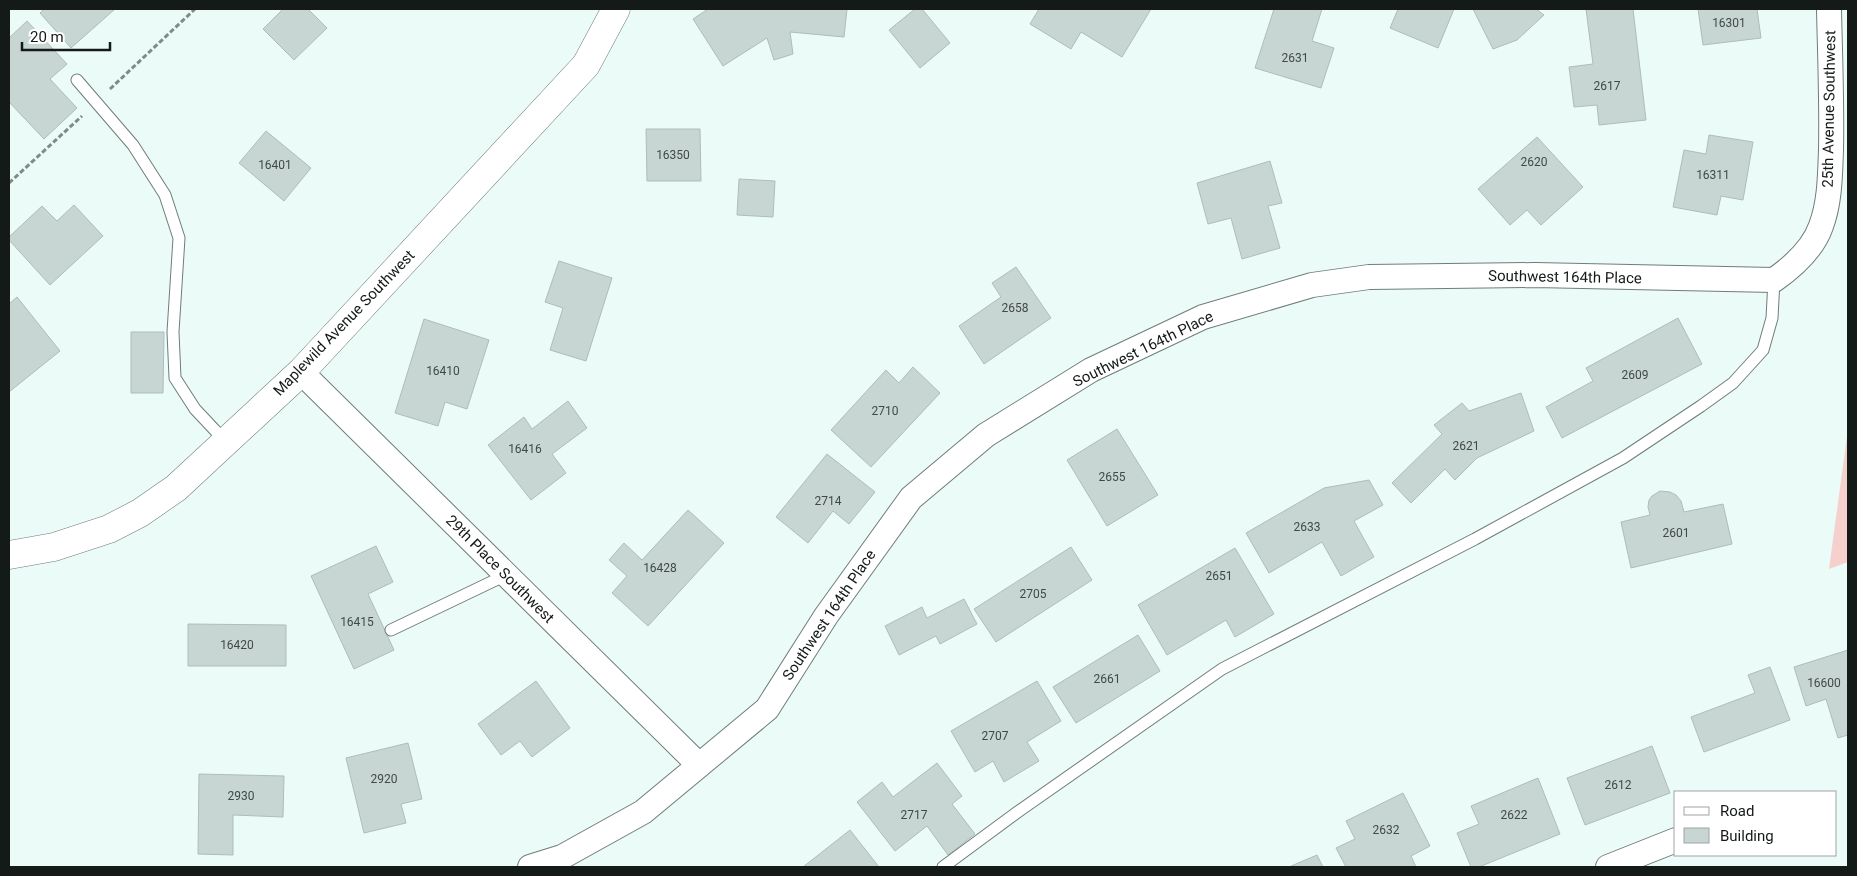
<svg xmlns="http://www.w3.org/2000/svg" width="1857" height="876" font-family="Roboto,sans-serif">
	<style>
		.green { fill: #f6d0cd }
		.building { fill: #c7d6d2; stroke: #aebdb9 }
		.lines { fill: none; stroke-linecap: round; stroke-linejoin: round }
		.lane-casing { stroke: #6f7d7a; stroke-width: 13 }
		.street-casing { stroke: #6f7d7a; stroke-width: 26 }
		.secondary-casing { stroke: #6f7d7a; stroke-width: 29 }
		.path { stroke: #808b88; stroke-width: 3; stroke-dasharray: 5 2.5; stroke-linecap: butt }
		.lane { stroke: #fff; stroke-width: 11 }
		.street { stroke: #fff; stroke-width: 24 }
		.secondary { stroke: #fff; stroke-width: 28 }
		.labels { text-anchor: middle; stroke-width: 4; stroke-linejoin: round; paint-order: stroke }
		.number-label { font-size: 12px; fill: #414946 }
		.street-label { font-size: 15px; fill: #141a18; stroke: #fff }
	</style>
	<rect width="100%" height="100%" fill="#ebfbf7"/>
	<polygon class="green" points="1848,429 1848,562 1829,569"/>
	<g class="building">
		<polygon points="44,9 115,9 71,48 40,13"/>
		<polygon points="283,9 308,9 327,28 294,60 263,29"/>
		<polygon points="708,9 847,9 844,37 790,32 793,54 774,60 767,38 723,66 693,19"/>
		<polygon points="915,9 922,9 950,43 920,68 889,30"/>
		<polygon points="1039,9 1151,9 1122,57 1081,32 1071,49 1030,24"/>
		<polygon points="1274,9 1322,9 1312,41 1334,48 1321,88 1255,68"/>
		<polygon points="1398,9 1454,9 1438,48 1390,28"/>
		<polygon points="1473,9 1536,9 1544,15 1517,40 1493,49"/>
		<polygon points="1586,9 1633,9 1646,120 1599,125 1597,105 1574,107 1569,67 1593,64"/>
		<polygon points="1698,9 1757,9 1761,38 1703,45"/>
		<polygon points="27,21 67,64 50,79 77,108 44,139 9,102 9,38"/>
		<polygon points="646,129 700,129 701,181 647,181"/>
		<polygon points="266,131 311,168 284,201 239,163"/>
		<polygon points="1709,135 1753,142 1743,200 1721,196 1717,215 1673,207 1684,150 1706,154"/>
		<polygon points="1537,137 1583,187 1541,225 1527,210 1510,225 1478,189"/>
		<polygon points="1270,161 1282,203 1268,206 1280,248 1242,259 1231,218 1208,224 1197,183"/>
		<polygon points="739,179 775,181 773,217 737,215"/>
		<polygon points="74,205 103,236 50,285 9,240 9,237 42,206 57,221"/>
		<polygon points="559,261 612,278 586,361 550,350 563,308 545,302"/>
		<polygon points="1016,267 1051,318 984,364 959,326 1001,297 992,283"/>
		<polygon points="17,297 60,351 9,392 9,304"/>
		<polygon points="1678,318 1702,364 1562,438 1546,407 1593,381 1586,368"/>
		<polygon points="424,319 489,340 467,409 445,402 438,426 395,413"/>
		<polygon points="131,332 164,332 163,393 131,393"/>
		<polygon points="913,367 940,393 871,467 831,430 886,370 899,383"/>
		<polygon points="1521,393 1534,431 1477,458 1455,480 1445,469 1411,503 1392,483 1442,434 1434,425 1462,403 1469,411"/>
		<polygon points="568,401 587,428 552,454 566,473 531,500 488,445 524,417 532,429"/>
		<polygon points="1117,429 1158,495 1107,526 1067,460"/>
		<polygon points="827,454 875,492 849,524 833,511 808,543 776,517"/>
		<polygon points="1369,480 1383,505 1354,521 1374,557 1341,576 1322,542 1269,573 1246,533 1324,488"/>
		<polygon points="1660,491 1670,492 1676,495 1681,501 1684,512 1723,504 1732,544 1631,568 1621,522 1650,515 1648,507 1649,500 1652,496"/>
		<polygon points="688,510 724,543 648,626 612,593 627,576 609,560 624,543 642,560"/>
		<polygon points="376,546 393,582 368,594 394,650 354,669 311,576"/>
		<polygon points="1071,547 1092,580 996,642 974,609"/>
		<polygon points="1235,548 1274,614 1235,637 1226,620 1167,655 1138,605"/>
		<polygon points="964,599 977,624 940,644 936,636 899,655 885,626 922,607 927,618"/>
		<polygon points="188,624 286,625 286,666 188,666"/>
		<polygon points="1138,635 1160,671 1076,723 1053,687"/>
		<polygon points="1848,650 1848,735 1838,738 1826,699 1806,706 1794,667"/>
		<polygon points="1770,667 1790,720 1704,752 1691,717 1755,693 1748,675"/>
		<polygon points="536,681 570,728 532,757 520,741 501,755 478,724"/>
		<polygon points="1037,681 1061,721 1027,742 1039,761 1004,782 993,761 975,772 951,731"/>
		<polygon points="408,743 422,799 401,804 406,823 364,833 346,758"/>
		<polygon points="1652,746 1670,793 1585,825 1567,778"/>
		<polygon points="937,763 962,796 952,804 975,834 948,855 927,826 895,851 857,802 882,782 893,797"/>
		<polygon points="199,774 284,776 283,817 233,815 233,855 198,854"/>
		<polygon points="1538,778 1560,834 1479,867 1471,867 1457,833 1479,824 1471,806"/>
		<polygon points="1403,793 1430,846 1411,856 1416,867 1346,867 1336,848 1355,839 1346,821"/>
		<polygon points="850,830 879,867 803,867"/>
		<polygon points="1317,855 1323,867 1289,867"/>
	</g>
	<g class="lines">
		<g class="lane-casing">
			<g id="lane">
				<polyline points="77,80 133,145 165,195 179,238 173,332 175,378 195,409 226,442"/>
				<polyline points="391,630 506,575"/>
				<polyline points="943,867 1019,811 1222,669 1475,539 1623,458 1701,406 1733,383 1763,350 1772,318 1774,280"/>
			</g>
		</g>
		<g class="street-casing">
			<g id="street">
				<polyline points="301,372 699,765"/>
				<path d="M 530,867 L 562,857 L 643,812 L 767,709 L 826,616 L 911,498 L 986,435 L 1091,370 L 1203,317 L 1312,285 L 1369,277 L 1535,275 L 1774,280 C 1794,266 1813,249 1821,226 C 1830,202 1830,175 1831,150 C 1832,103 1830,56 1829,9"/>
				<polyline points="1608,867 1676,840"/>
			</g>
		</g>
		<g class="secondary-casing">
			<polyline id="secondary" points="9,555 54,547 109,529 140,513 176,488 301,372 586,65 616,9"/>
		</g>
		<g class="path">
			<polyline points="110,89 195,9"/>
			<polyline points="9,183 82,116"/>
		</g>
		<use href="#lane" class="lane"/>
		<use href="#street" class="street"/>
		<use href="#secondary" class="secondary"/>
	</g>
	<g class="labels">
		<g class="number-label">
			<text x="1729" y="27">16301</text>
			<text x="1295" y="62">2631</text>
			<text x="1607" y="90">2617</text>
			<text x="673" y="159">16350</text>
			<text x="1534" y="166">2620</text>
			<text x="275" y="169">16401</text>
			<text x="1713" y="179">16311</text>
			<text x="1015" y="312">2658</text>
			<text x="443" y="375">16410</text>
			<text x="1635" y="379">2609</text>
			<text x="885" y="415">2710</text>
			<text x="1466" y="450">2621</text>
			<text x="525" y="453">16416</text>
			<text x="1112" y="481">2655</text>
			<text x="828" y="505">2714</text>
			<text x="1307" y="531">2633</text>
			<text x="1676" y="537">2601</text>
			<text x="660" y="572">16428</text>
			<text x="1219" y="580">2651</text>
			<text x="1033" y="598">2705</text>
			<text x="357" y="626">16415</text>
			<text x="237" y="649">16420</text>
			<text x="1107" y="683">2661</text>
			<text x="1824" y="687">16600</text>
			<text x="995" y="740">2707</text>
			<text x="384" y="783">2920</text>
			<text x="1618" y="789">2612</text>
			<text x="241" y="800">2930</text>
			<text x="914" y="819">2717</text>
			<text x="1514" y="819">2622</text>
			<text x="1386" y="834">2632</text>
		</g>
		<g class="street-label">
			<text transform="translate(1829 109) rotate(-89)" y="5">25th Avenue Southwest</text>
			<text transform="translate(1565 277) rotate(1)" y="5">Southwest 164th Place</text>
			<text transform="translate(344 323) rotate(-46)" y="5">Maplewild Avenue Southwest</text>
			<text transform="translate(1143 349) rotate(-26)" y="5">Southwest 164th Place</text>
			<text transform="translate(500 569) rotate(45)" y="5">29th Place Southwest</text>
			<text transform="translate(829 615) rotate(-56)" y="5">Southwest 164th Place</text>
		</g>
	</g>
	<rect width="1857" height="876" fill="none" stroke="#141a18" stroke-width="20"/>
	<rect x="1674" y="791" width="162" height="65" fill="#ffffff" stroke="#a1a3a3"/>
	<rect x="1684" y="807" width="25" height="8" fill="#ffffff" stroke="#a1a3a3"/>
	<text x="1720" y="816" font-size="15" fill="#141a18">Road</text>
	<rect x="1684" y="828" width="25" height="15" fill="#c7d6d2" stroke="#a1a3a3"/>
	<text x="1720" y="841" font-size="15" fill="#141a18">Building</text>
	<path d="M22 42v8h88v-8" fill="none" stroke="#141a18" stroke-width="2.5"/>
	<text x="30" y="42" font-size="15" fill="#141a18" stroke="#ffffff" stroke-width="4" paint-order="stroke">20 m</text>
</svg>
